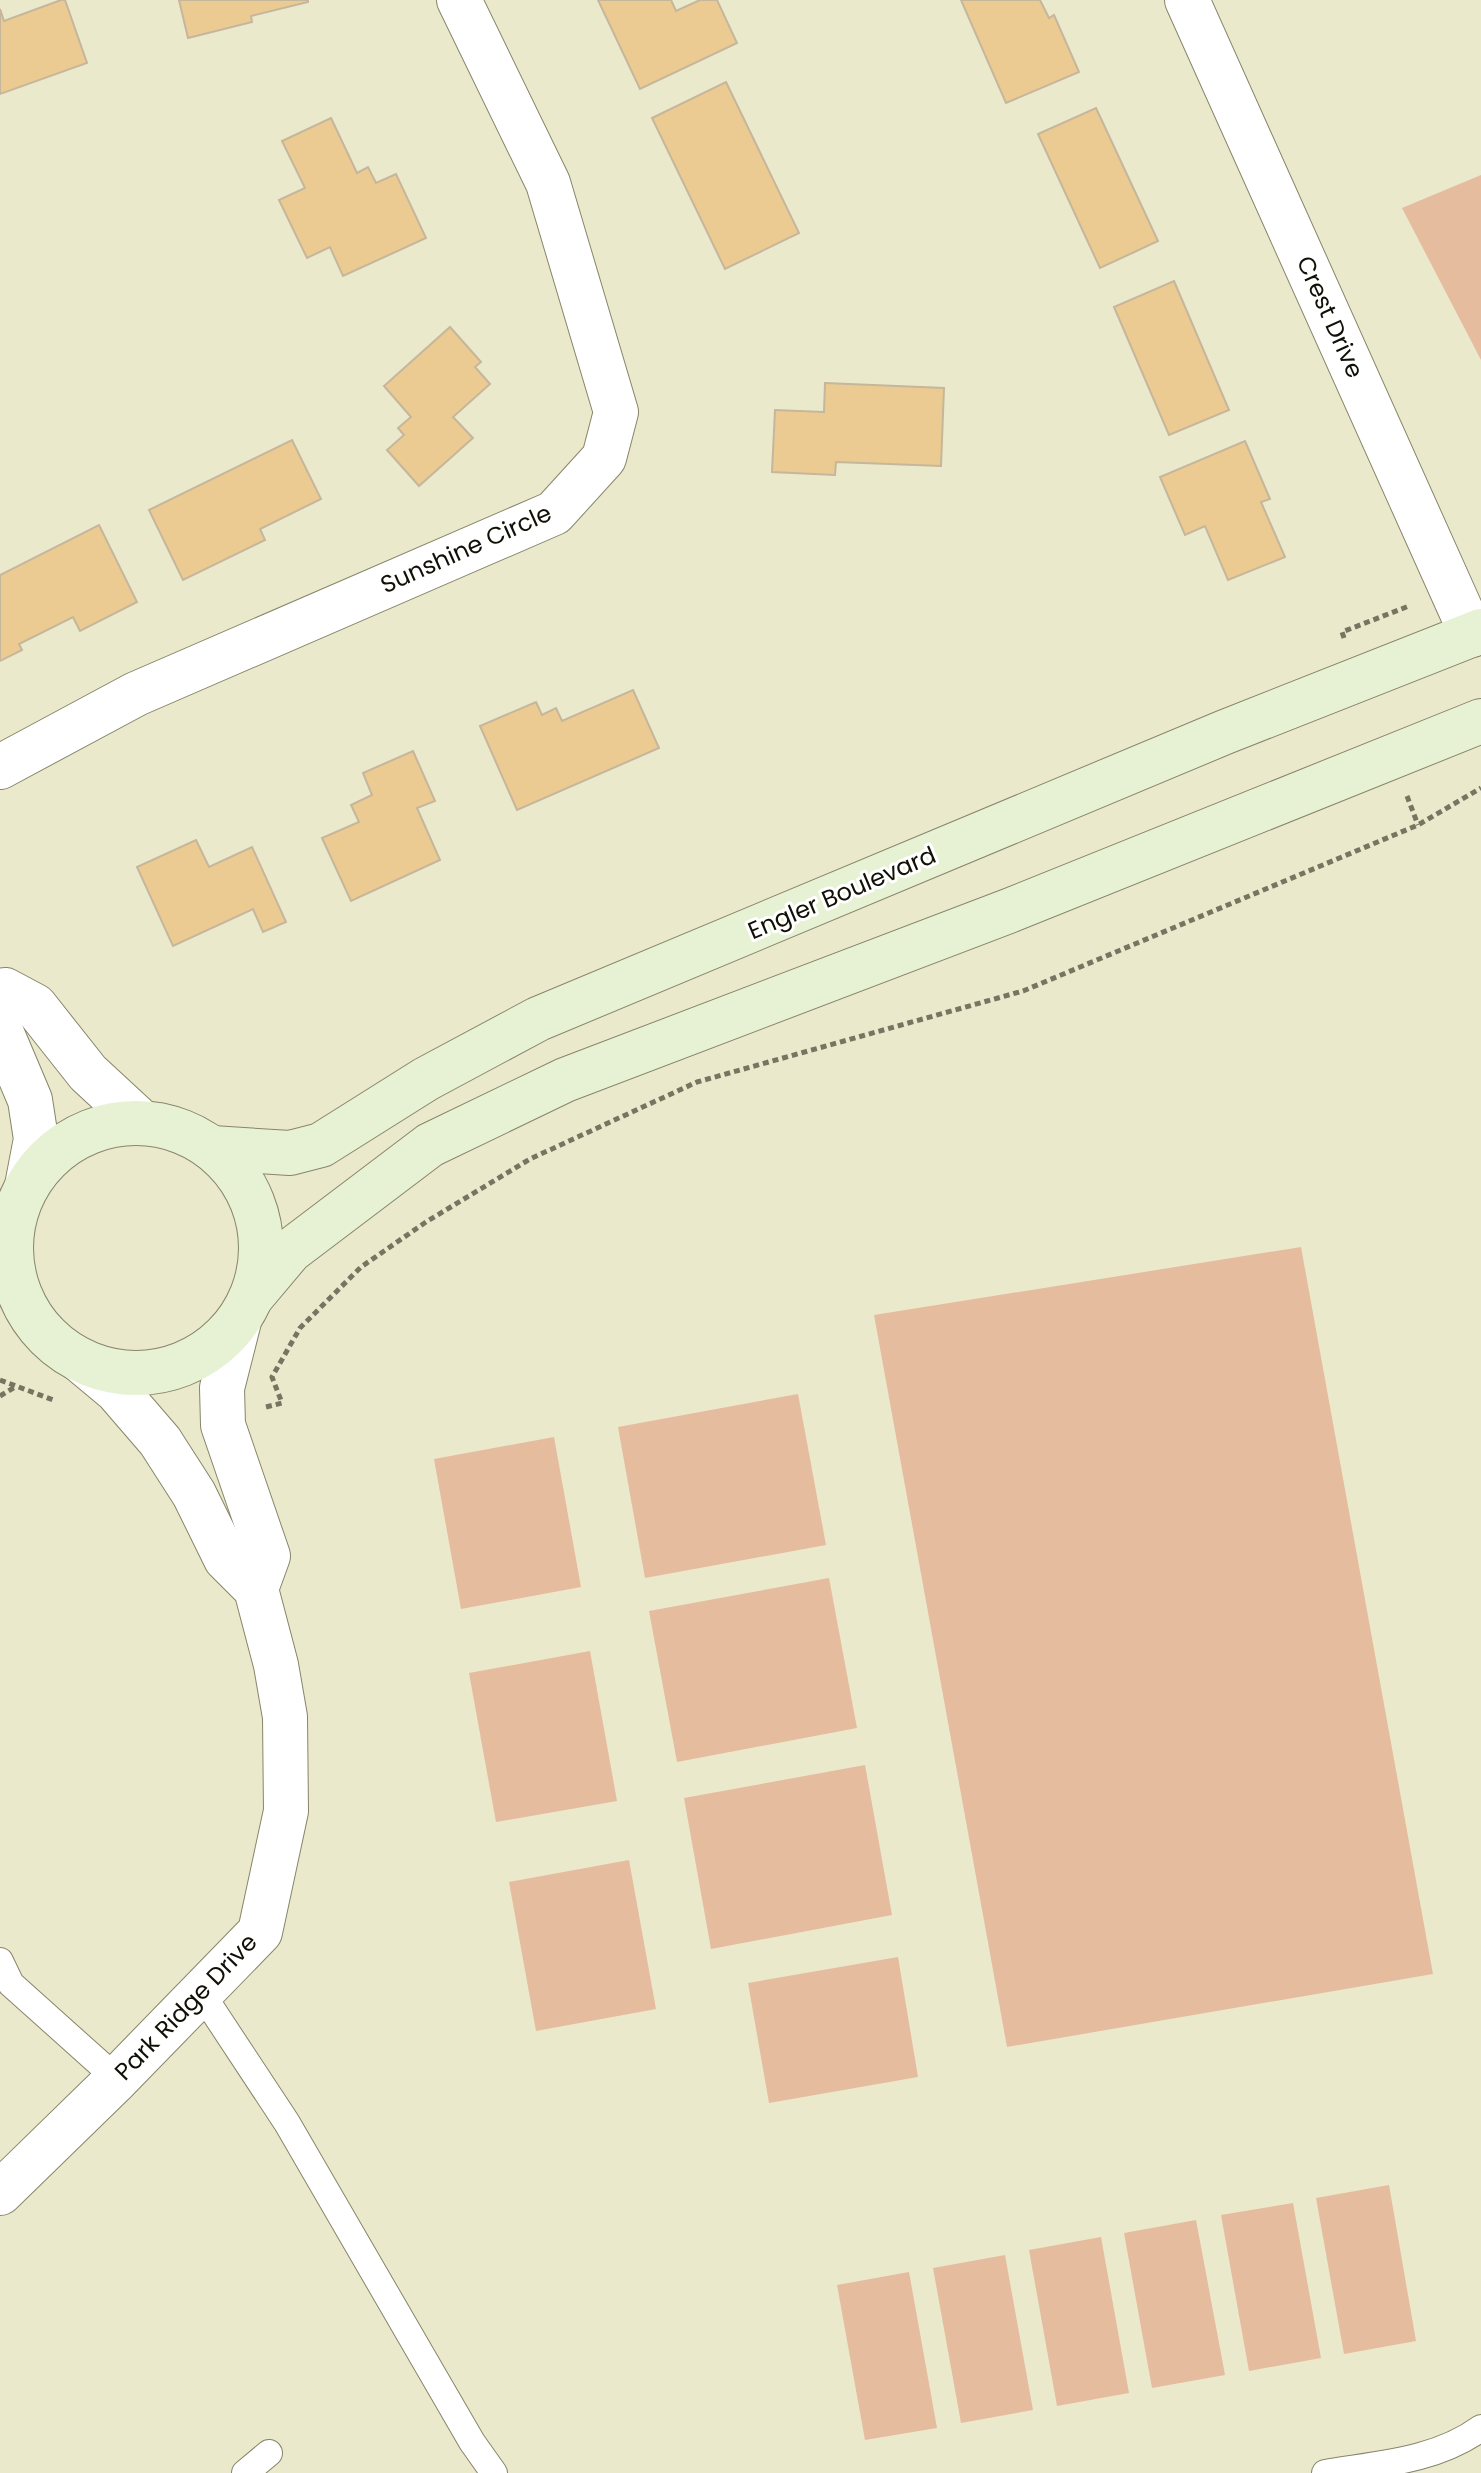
<svg xmlns="http://www.w3.org/2000/svg" width="1481" height="2473" font-family="Poppins,sans-serif">
	<style>
		.green { fill: #e6bc9f }
		.building { fill: #eccb92; stroke: #c5b69c; stroke-width: 2 }
		.lines { fill: none; stroke-linecap: round; stroke-linejoin: round }
		.lane-casing { stroke: #87856a; stroke-width: 28 }
		.street-casing { stroke: #87856a; stroke-width: 46 }
		.secondary-casing { stroke: #87856a; stroke-width: 46 }
		.path { stroke: #767561; stroke-width: 5; stroke-dasharray: 6 4; stroke-linecap: butt }
		.lane { stroke: #fff; stroke-width: 26 }
		.street { stroke: #fff; stroke-width: 44 }
		.secondary { stroke: #e7f2d5; stroke-width: 44 }
		.labels { text-anchor: middle; stroke-width: 6; stroke-linejoin: round; paint-order: stroke }
		.street-label { font-size: 24px; fill: #111006; stroke: #fff }
	</style>
	<rect width="100%" height="100%" fill="#ebe9cb"/>
	<g class="green">
		<polygon points="1481,175 1481,360 1402,208"/>
		<polygon points="1301,1247 1433,1974 1007,2047 874,1315"/>
		<polygon points="798,1394 826,1545 645,1578 618,1427"/>
		<polygon points="554,1437 581,1587 461,1609 434,1459"/>
		<polygon points="829,1578 857,1728 677,1762 649,1611"/>
		<polygon points="590,1651 617,1801 496,1822 469,1673"/>
		<polygon points="865,1765 892,1915 711,1949 684,1798"/>
		<polygon points="629,1860 656,2009 536,2031 509,1882"/>
		<polygon points="898,1957 918,2077 769,2103 748,1983"/>
		<polygon points="1389,2185 1416,2341 1344,2354 1316,2198"/>
		<polygon points="1293,2203 1321,2358 1249,2371 1221,2215"/>
		<polygon points="1196,2220 1225,2375 1152,2388 1124,2233"/>
		<polygon points="1101,2237 1129,2393 1057,2406 1029,2250"/>
		<polygon points="1005,2255 1033,2410 961,2423 933,2268"/>
		<polygon points="909,2272 937,2428 865,2440 837,2285"/>
	</g>
	<g class="building">
		<polygon points="61,0 65,0 87,63 0,94 0,9 4,21"/>
		<polygon points="179,0 308,0 308,2 251,16 252,22 188,38"/>
		<polygon points="598,0 671,0 676,11 700,0 717,0 737,43 640,89"/>
		<polygon points="961,0 1040,0 1049,18 1054,15 1079,72 1006,103"/>
		<polygon points="726,82 799,233 725,269 652,118"/>
		<polygon points="1096,108 1158,241 1100,268 1038,134"/>
		<polygon points="331,118 357,173 368,167 376,183 396,174 426,238 343,276 330,247 307,258 279,200 305,188 282,141"/>
		<polygon points="1174,281 1229,410 1169,435 1114,307"/>
		<polygon points="450,327 481,362 475,367 490,384 453,417 473,438 419,486 387,450 404,435 398,428 411,417 384,386"/>
		<polygon points="825,383 944,388 941,466 836,462 835,475 772,472 775,410 824,412"/>
		<polygon points="292,440 321,499 260,529 265,540 183,580 149,510"/>
		<polygon points="1245,441 1270,499 1261,502 1285,557 1228,580 1205,526 1185,535 1160,477"/>
		<polygon points="99,525 137,602 80,631 73,617 19,644 22,650 0,661 0,575"/>
		<polygon points="633,690 659,748 517,810 480,726 536,702 542,715 556,708 562,721"/>
		<polygon points="413,751 435,801 417,808 440,860 351,901 322,838 359,822 351,805 372,795 363,773"/>
		<polygon points="196,840 209,867 252,847 286,922 263,932 253,909 173,946 137,867"/>
	</g>
	<g class="lines">
		<g class="lane-casing">
			<g id="lane">
				<polyline points="0,1961 11,1984 117,2079"/>
				<polyline points="200,1991 287,2123 472,2442 494,2473"/>
				<polyline points="245,2473 269,2453"/>
				<path d="M 1325,2473 C 1378,2464 1436,2461 1481,2428"/>
			</g>
		</g>
		<g class="street-casing">
			<g id="street">
				<polyline points="1187,0 1472,635"/>
				<polyline points="0,767 136,694 554,513 604,458 616,412 548,183 459,0"/>
				<polyline points="5,990 35,1006 88,1073 141,1122"/>
				<polyline points="0,1029 30,1100 36,1139 27,1186"/>
				<polyline points="239,1321 222,1388 223,1425 268,1556 256,1589"/>
				<polyline points="0,2193 117,2079 260,1932 286,1811 285,1717 276,1665 256,1589 226,1559 194,1494 160,1441 116,1390 80,1360"/>
			</g>
		</g>
		<g class="secondary-casing">
			<g id="secondary">
				<circle cx="136" cy="1248" r="125"/>
				<polyline points="212,1148 290,1153 321,1145 426,1079 538,1019 1225,732 1481,631"/>
				<polyline points="253,1295 290,1251 430,1145 565,1080 1011,910 1481,721"/>
			</g>
		</g>
		<g class="path">
			<polyline points="1344,638 1342,632 1409,606"/>
			<polyline points="1407,796 1418,825"/>
			<polyline points="0,1380 56,1401"/>
			<polyline points="0,1396 15,1387"/>
			<polyline points="266,1407 282,1403 272,1377 300,1328 361,1267 426,1222 530,1159 697,1082 1023,991 1418,825 1481,788"/>
		</g>
		<use href="#lane" class="lane"/>
		<use href="#street" class="street"/>
		<use href="#secondary" class="secondary"/>
	</g>
	<g class="labels">
		<g class="street-label">
			<text transform="translate(1330 317) rotate(66)" y="8">Crest Drive</text>
			<text transform="translate(466 549) rotate(-24)" y="8">Sunshine Circle</text>
			<text transform="translate(842 893) rotate(-23)" y="8">Engler Boulevard</text>
			<text transform="translate(186 2007) rotate(-46)" y="8">Park Ridge Drive</text>
		</g>
	</g>
</svg>
